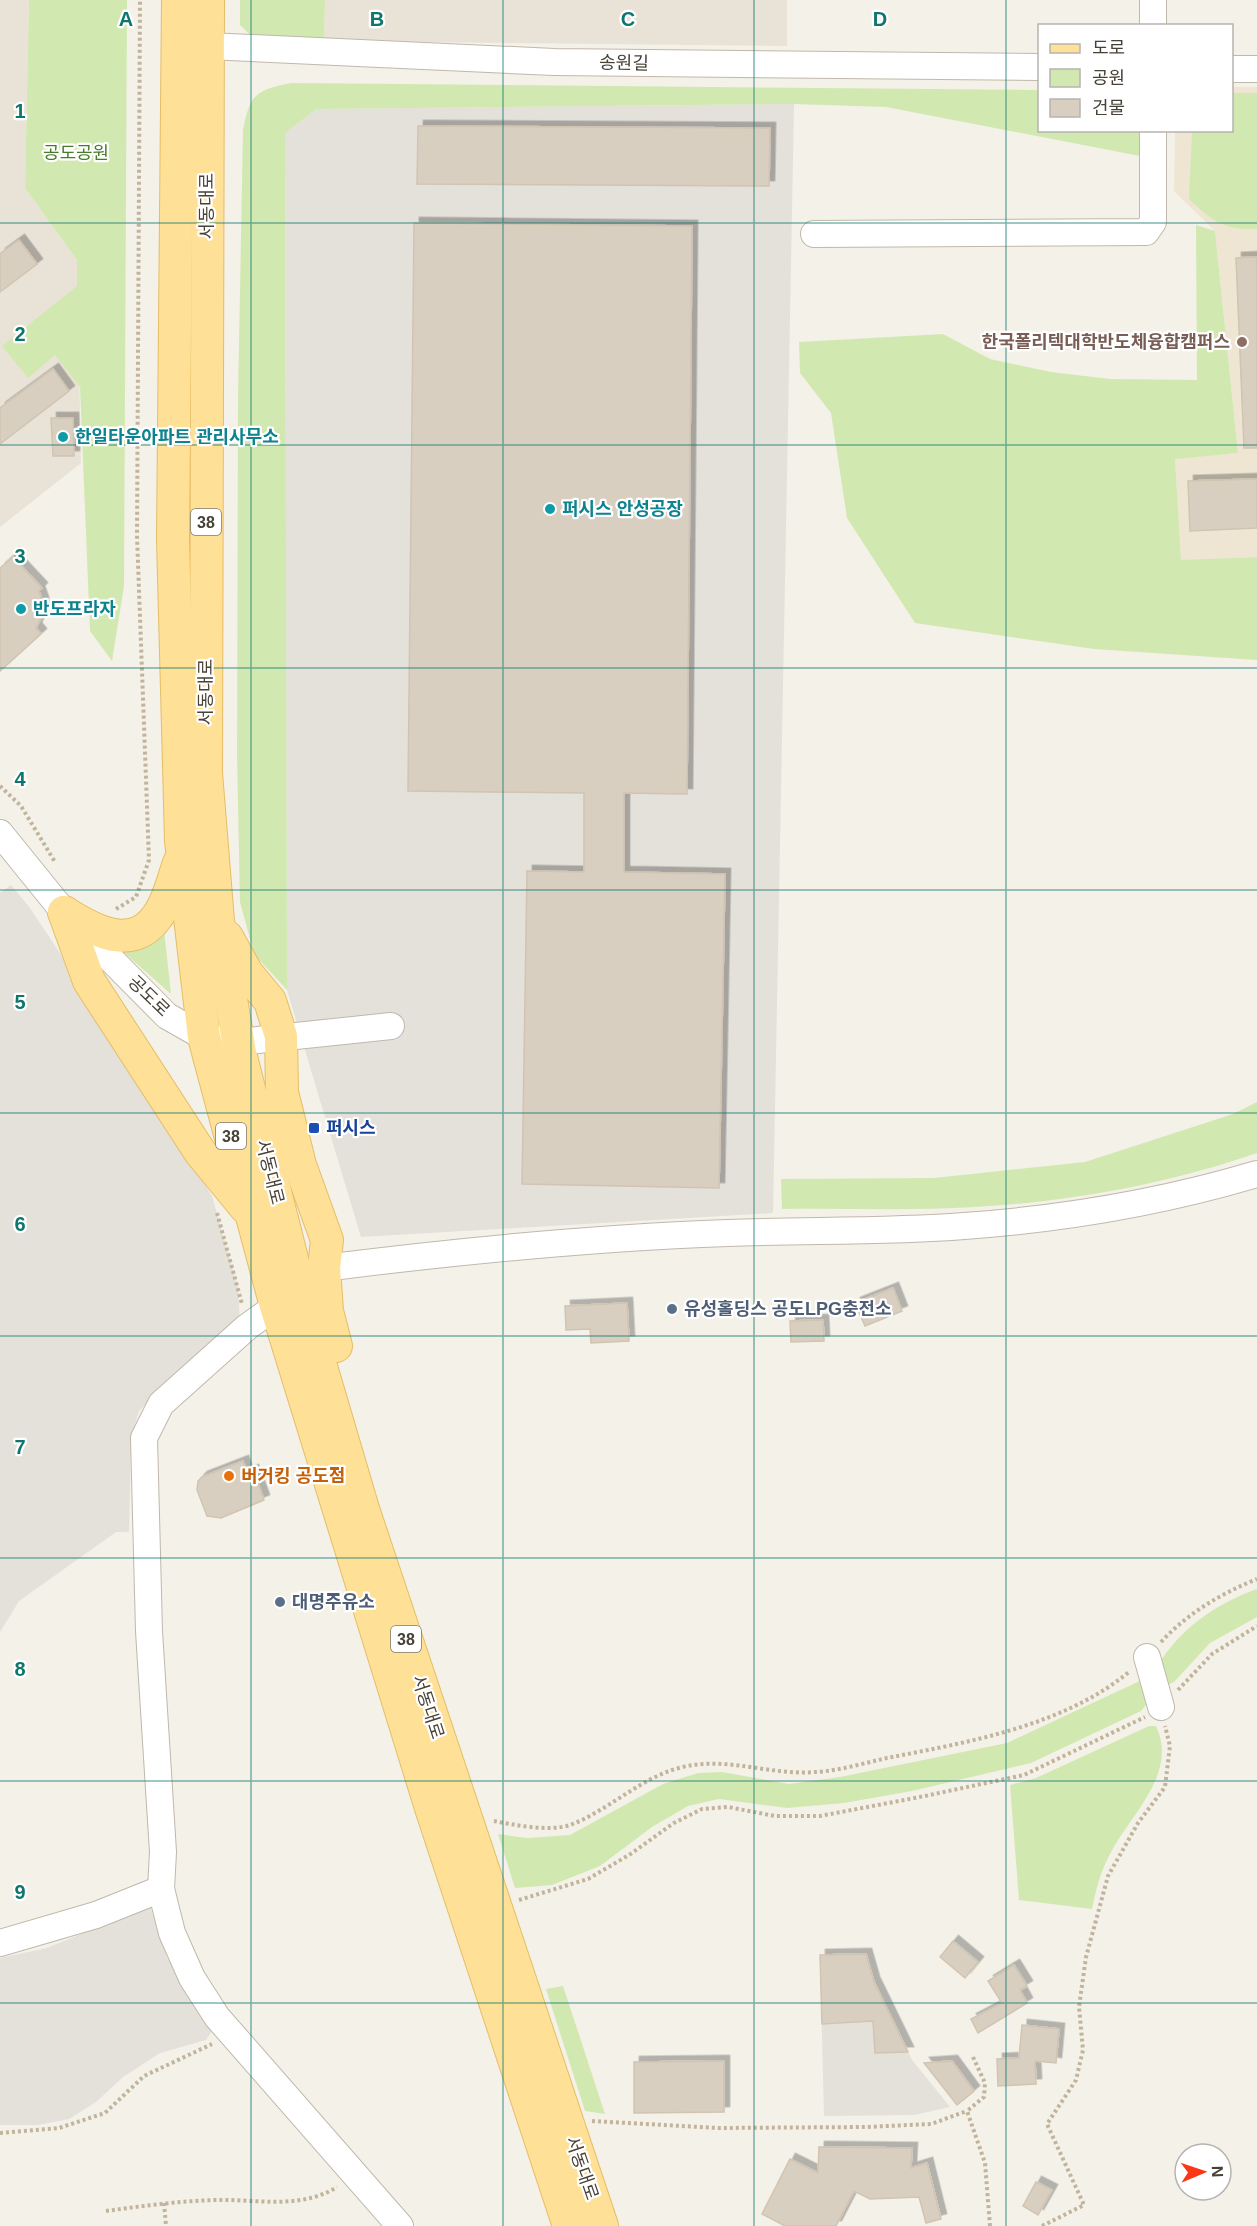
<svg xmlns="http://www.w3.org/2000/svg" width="1257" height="2226" font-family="Helvetica,'Noto Sans KR',sans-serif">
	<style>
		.residential { fill: #e9e3d7 }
		.industrial { fill: #e4e0da }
		.education { fill: #eee6d3 }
		.green { fill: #d1e9b1 }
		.building { fill: #d9cfc1; stroke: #d1c4b1; stroke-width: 1.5; filter: url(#shadow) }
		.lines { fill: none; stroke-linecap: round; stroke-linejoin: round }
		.minor-casing { stroke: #c0b8ab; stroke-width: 28 }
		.major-casing { stroke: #e5bd66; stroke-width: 34 }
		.path { stroke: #c2b49c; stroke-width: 4; stroke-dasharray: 3 3; stroke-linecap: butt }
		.minor { stroke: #fff; stroke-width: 26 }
		.major { stroke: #ffe097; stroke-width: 32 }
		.grid { fill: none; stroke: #0f766e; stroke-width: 1.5; stroke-opacity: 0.55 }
		.education-dot { fill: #8d6e63; stroke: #fff; stroke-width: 2 }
		.culture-dot { fill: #0f9aa8; stroke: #fff; stroke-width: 2 }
		.transit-dot { fill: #1a4fb4; stroke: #fff; stroke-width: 2 }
		.service-dot { fill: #5c6f8a; stroke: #fff; stroke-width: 2 }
		.food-dot { fill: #e8710a; stroke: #fff; stroke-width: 2 }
		.labels { text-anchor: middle; stroke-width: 4.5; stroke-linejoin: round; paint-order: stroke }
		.shield { fill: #fff; stroke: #7f7a73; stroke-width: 1.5 }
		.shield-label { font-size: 16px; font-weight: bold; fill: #484137 }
		.street-label { font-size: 18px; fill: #484137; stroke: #fff }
		.park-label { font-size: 18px; fill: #497c29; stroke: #fff }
		.education-label { font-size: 18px; font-weight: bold; fill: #785e54; stroke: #fff; text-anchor: end }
		.culture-label { font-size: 18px; font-weight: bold; fill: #0d838f; stroke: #fff; text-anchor: start }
		.transit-label { font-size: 18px; font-weight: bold; fill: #164399; stroke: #fff; text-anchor: start }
		.service-label { font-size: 18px; font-weight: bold; fill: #4e5e75; stroke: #fff; text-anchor: start }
		.food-label { font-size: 18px; font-weight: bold; fill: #c56008; stroke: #fff; text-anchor: start }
		.grid-label { font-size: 20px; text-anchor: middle; font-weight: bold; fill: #0f766e; stroke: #fff; stroke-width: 4.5; stroke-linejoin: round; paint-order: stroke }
	</style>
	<defs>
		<filter id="shadow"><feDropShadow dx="5.5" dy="-5.5" stdDeviation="0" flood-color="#0004"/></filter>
	</defs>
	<rect width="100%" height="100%" fill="#f4f1e9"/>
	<g class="residential">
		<polygon points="0,0 29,0 25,188 77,260 81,463 0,527"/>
		<polygon points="325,0 787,0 787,46 324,41"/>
	</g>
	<g class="industrial">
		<polygon points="794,104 773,1213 361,1237 287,990 285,133 317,109"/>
		<polygon points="11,885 30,908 124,1050 212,1196 238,1287 240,1323 156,1393 139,1411 131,1437 129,1532 116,1532 19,1601 0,1632 0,893"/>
		<polygon points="150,1906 167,1958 214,2028 206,2040 160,2053 123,2077 96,2102 69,2119 38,2125 0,2125 0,1958 47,1948"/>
		<polygon points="866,1954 874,1982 912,2060 950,2107 914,2115 824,2116 820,1955"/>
	</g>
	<polygon class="education" points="1232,87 1257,87 1257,557 1181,561 1175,458 1238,453 1215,231 1174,191 1175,131 1232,130"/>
	<g class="green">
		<polygon points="29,0 127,0 124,586 112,661 90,631 80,387 55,355 28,378 2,346 77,286 77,260 25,188"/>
		<polygon points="240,0 325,0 324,41 255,40 240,25"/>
		<path d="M 291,83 L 1039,90 L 1040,130 L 1145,131 L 1145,157 L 886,107 L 794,104 L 317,109 L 285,133 L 287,990 L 254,954 L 240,902 L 237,756 L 238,398 L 243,130 C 250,95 255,90 291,83 Z"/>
		<path d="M 1232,93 L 1257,93 L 1257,229 C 1223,230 1212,221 1189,199 L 1192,131 L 1232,130 Z"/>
		<polygon points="1196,225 1215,231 1238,453 1175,459 1181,560 1257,557 1257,660 1094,649 915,623 847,518 831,413 800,373 799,342 943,334 990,359 1051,372 1110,379 1197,380"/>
		<polygon points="162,911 171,994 112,942"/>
		<path d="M 1257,1102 L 1257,1153 C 1168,1184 1069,1202 975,1207 C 911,1211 846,1208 782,1209 L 781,1179 L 934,1178 L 1085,1162 L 1233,1114 Z"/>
		<path d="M 1257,1589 L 1257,1617 L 1210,1643 L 1174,1682 L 1163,1687 L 1157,1667 C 1179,1629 1217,1603 1257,1589 Z"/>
		<polygon points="1144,1679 1149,1701 1141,1711 1031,1763 912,1791 844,1803 787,1808 719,1799 688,1806 652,1827 600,1866 552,1885 515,1888 498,1834 527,1838 570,1835 663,1784 698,1773 722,1772 789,1784 840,1777 1007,1743"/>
		<path d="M 1149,1726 L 1156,1726 C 1179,1775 1129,1815 1109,1856 C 1100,1873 1096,1890 1092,1909 L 1019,1900 L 1010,1785 L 1036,1778 Z"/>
		<polygon points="563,1986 605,2114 585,2111 546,1989"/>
	</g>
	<g class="building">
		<polygon points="418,126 770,128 769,186 417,184"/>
		<polygon points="414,223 692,226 687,794 624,793 624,872 725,874 719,1188 522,1184 527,871 584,872 584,793 408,791"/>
		<polygon points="19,240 37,264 0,292 0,254"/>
		<polygon points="1257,257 1257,448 1244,448 1236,258"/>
		<polygon points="53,369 69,391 0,444 0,408"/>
		<polygon points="51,418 73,418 74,456 53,456"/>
		<polygon points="1257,479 1257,528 1190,531 1188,481"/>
		<polygon points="13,557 42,588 39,591 43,602 42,616 36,628 41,634 0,671 0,568"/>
		<polygon points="893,1288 902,1311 865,1326 855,1303"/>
		<polygon points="627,1303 629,1341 591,1343 590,1329 566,1330 565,1306"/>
		<polygon points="823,1320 824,1341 791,1342 790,1321"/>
		<polygon points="243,1461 247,1473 253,1470 264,1500 221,1518 207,1516 197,1490 198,1481 202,1477"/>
		<polygon points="953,1941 978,1962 965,1978 940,1957"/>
		<polygon points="866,1954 874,1982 908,2052 875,2053 873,2021 822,2024 820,1955"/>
		<polygon points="1014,1965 1027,1986 1020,1990 1027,2003 978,2033 971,2019 1002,2003 988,1981"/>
		<polygon points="1022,2025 1059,2029 1056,2063 1035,2061 1036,2084 998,2086 997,2059 1019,2058"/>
		<polygon points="724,2061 724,2112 634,2113 634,2062"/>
		<polygon points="952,2061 974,2091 957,2105 924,2063"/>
		<polygon points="819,2147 912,2148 911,2168 927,2163 941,2219 926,2223 919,2197 870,2199 854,2191 836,2226 785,2226 762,2214 790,2159 818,2173"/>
		<polygon points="1036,2182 1052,2190 1038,2215 1023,2206"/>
	</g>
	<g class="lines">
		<g class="minor-casing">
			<g id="minor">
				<polyline points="1153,26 1153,0"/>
				<polyline points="208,46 554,62 1040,67"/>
				<polyline points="1232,69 1257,69"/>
				<polyline points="814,234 1146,232 1153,222 1153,130"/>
				<polyline points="0,833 64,912 167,1016 204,1037 239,1042 391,1026"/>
				<path d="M 324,1268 C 458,1251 593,1238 728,1233 C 807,1230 886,1232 964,1226 C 1063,1219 1163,1202 1257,1174"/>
				<polyline points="276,1306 247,1327 161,1404 144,1438 149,1631 163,1852 161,1889 172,1933 192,1978 217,2017 400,2226"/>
				<polyline points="1147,1657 1161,1707"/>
				<polyline points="0,1943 96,1915 161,1889"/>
			</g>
		</g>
		<g class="major-casing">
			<g id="major">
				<polyline points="178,0 173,539 181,841 204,1037 276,1306 431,1808 569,2226"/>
				<polyline points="208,0 206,773 218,921 240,1053 309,1326 363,1509 602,2226"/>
				<polyline points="64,912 89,981 200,1152 246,1208"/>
				<path d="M 64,912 C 98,934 139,954 163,907 C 170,894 174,877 179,863"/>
				<polyline points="227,937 247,973 270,1001 281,1036 282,1092 300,1165 327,1240 324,1268 327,1311 336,1346"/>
			</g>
		</g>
		<g class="path">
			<polyline points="0,786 21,806 55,862"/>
			<polyline points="116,909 136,897 149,860 137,536 140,0"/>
			<polyline points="217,1213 242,1304"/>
			<path d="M 1161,1642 C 1188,1613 1220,1594 1257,1579"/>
			<polyline points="1178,1690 1212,1654 1257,1626"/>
			<path d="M 494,1821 C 514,1825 550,1832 570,1825 C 608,1811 640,1778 679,1768 C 725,1755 770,1776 815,1772 C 839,1771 864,1763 887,1758 C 969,1742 1063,1726 1129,1672"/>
			<polyline points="519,1900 588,1879 629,1855 674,1823 702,1809 728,1807 775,1816 820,1816 925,1796 1024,1775 1145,1717"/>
			<polyline points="973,2057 985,2083 984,2097 967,2111 985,2163 990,2226"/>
			<polyline points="592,2121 718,2128 866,2127 931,2124 967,2111"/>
			<polyline points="0,2133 59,2128 105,2113 144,2076 212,2044"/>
			<polyline points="164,2203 166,2226"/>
			<path d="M 106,2211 C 142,2206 179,2201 216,2200 C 257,2199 300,2210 337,2187"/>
			<polyline points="1042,2226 1084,2205 1047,2124 1076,2080 1083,2050 1079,2007 1086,1957 1108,1876 1138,1823 1165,1787 1170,1746 1165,1726"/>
		</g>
		<use href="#minor" class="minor"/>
		<use href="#major" class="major"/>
	</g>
	<path class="grid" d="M 251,0 L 251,2226M 503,0 L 503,2226M 754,0 L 754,2226M 1006,0 L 1006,2226M 0,223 L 1257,223M 0,445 L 1257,445M 0,668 L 1257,668M 0,890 L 1257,890M 0,1113 L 1257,1113M 0,1336 L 1257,1336M 0,1558 L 1257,1558M 0,1781 L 1257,1781M 0,2003 L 1257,2003"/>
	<circle class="education-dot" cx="1242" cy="342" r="6"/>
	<g class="culture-dot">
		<circle cx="63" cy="437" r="6"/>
		<circle cx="550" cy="509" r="6"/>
		<circle cx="21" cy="609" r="6"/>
	</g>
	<rect class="transit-dot" x="308" y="1122" width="12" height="12" rx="3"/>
	<g class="service-dot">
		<circle cx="672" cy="1309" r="6"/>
		<circle cx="280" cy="1602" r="6"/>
	</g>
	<circle class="food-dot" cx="229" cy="1476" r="6"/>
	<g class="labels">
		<g class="shield">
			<rect x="191" y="509" width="30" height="26" rx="4.5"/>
			<rect x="216" y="1123" width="30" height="26" rx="4.5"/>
			<rect x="391" y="1626" width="30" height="26" rx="4.5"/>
		</g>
		<g class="shield-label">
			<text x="206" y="528">38</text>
			<text x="231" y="1142">38</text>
			<text x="406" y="1645">38</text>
		</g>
		<g class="street-label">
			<text transform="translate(624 63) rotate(1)" y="6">송원길</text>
			<text transform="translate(207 206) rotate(-90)" y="6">서동대로</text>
			<text transform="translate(206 692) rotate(-90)" y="6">서동대로</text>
			<text transform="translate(149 996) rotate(44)" y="6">공도로</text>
			<text transform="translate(270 1172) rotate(76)" y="6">서동대로</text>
			<text transform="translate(428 1707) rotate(72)" y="6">서동대로</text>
			<text transform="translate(582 2168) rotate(71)" y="6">서동대로</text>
		</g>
		<g class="park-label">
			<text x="76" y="159">공도공원</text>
		</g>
		<g class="education-label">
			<text x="1230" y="348">한국폴리텍대학반도체융합캠퍼스</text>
		</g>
		<g class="culture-label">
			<text x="75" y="443">한일타운아파트 관리사무소</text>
			<text x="562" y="515">퍼시스 안성공장</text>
			<text x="33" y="615">반도프라자</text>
		</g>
		<g class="transit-label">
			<text x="326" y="1134">퍼시스</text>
		</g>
		<g class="service-label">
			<text x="684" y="1315">유성홀딩스 공도LPG충전소</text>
			<text x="292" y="1608">대명주유소</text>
		</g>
		<g class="food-label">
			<text x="241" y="1482">버거킹 공도점</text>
		</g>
	</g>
	<g class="grid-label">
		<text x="126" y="26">A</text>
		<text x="377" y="26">B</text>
		<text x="628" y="26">C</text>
		<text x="880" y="26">D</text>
		<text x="20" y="118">1</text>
		<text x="20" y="341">2</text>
		<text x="20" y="563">3</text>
		<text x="20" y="786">4</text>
		<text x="20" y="1009">5</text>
		<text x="20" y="1231">6</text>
		<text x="20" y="1454">7</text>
		<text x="20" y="1676">8</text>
		<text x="20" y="1899">9</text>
	</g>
	<rect x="1038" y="24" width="195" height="108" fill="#ffffff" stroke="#b6b3af" stroke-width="1.5"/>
	<rect x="1050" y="44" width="30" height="9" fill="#ffe097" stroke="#b6b3af" stroke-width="1.5"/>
	<text x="1092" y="54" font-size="18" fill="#484137">도로</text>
	<rect x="1050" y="69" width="30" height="18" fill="#d1e9b1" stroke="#b6b3af" stroke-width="1.5"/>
	<text x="1092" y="84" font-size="18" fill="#484137">공원</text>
	<rect x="1050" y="99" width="30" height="18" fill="#d9cfc1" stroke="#b6b3af" stroke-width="1.5"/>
	<text x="1092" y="114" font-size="18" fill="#484137">건물</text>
	<g transform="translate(1203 2172) rotate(88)"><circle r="28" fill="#ffffff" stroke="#b6b3af" stroke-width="1.5"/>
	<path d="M0-4.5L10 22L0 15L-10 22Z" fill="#fc3718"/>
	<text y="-9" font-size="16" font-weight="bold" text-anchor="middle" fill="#484137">N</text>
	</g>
</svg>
